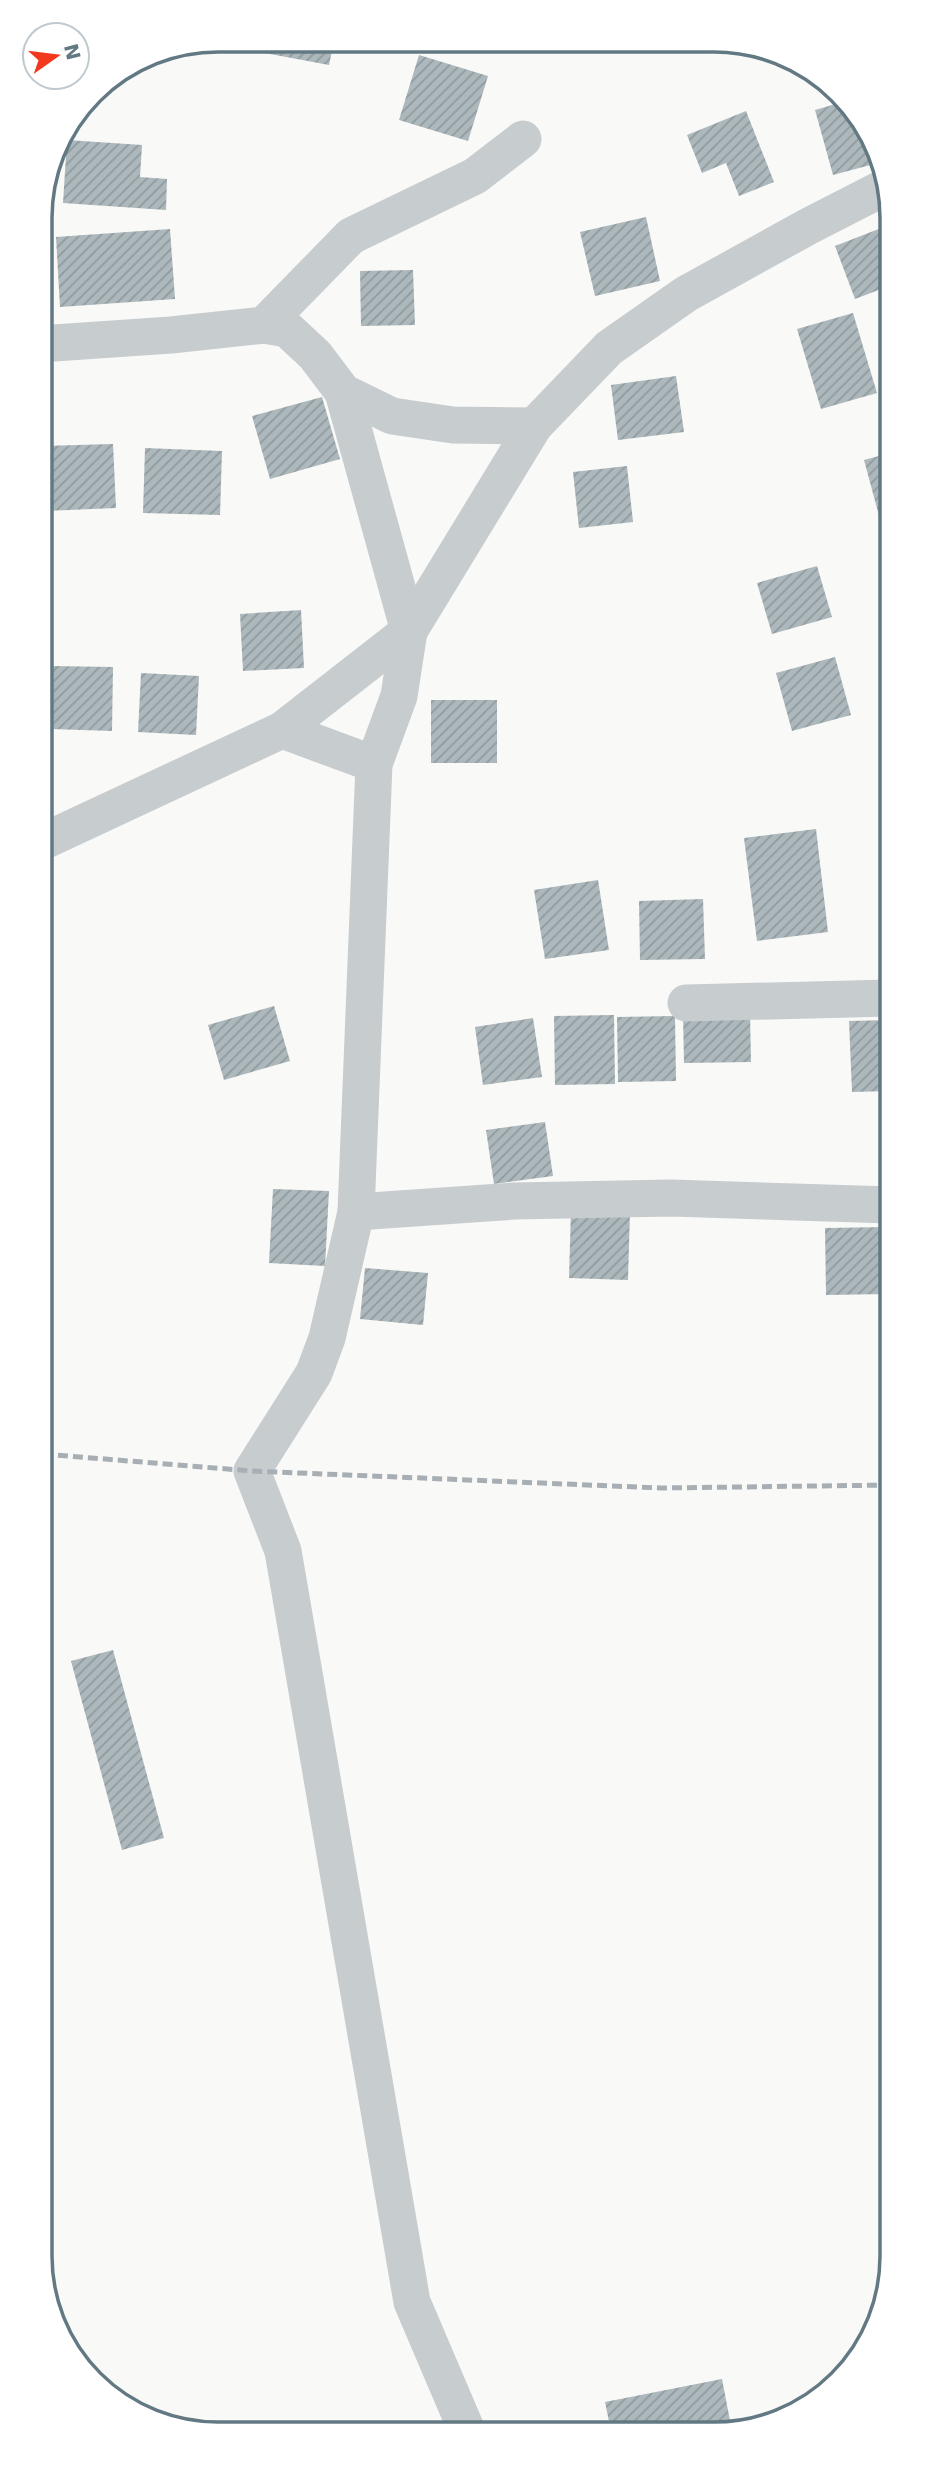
<svg xmlns="http://www.w3.org/2000/svg" width="933" height="2475" font-family="'DejaVu Sans',sans-serif">
	<style>
		.building { fill: url(#building-hatch) }
		.lines { fill: none; stroke-linecap: round; stroke-linejoin: round }
		.street { stroke: #c7cccf; stroke-width: 37 }
		.rail { stroke: #a7afb4; stroke-width: 5; stroke-dasharray: 10 5; stroke-linecap: butt }
		.rim { fill: none; stroke: #627984; stroke-width: 3.5 }
	</style>
	<defs>
		<pattern id="building-hatch" width="6" height="6" patternUnits="userSpaceOnUse" patternTransform="scale(1.75)"><rect width="6" height="6" fill="#adb8bc"/><path d="M-1 1l2-2M0 6l6-6M5 7l2-2" fill="none" stroke="#909a9e"/></pattern>
	</defs>
	<rect width="100%" height="100%" fill="#f9f9f7"/>
	<g class="building">
		<polygon points="256,41 334,41 329,65 254,51"/>
		<polygon points="419,55 488,76 468,141 399,120"/>
		<polygon points="846,101 878,163 833,175 815,110"/>
		<polygon points="746,111 774,182 739,196 726,163 702,173 687,135"/>
		<polygon points="67,140 142,145 140,177 167,179 166,210 63,203"/>
		<polygon points="646,217 660,281 595,296 580,232"/>
		<polygon points="889,225 889,286 855,299 835,246"/>
		<polygon points="170,229 175,299 60,307 56,237"/>
		<polygon points="413,270 415,325 361,326 360,271"/>
		<polygon points="853,313 877,393 821,409 797,329"/>
		<polygon points="676,376 684,432 618,440 611,385"/>
		<polygon points="322,397 340,459 270,479 252,416"/>
		<polygon points="113,444 116,508 45,511 42,446"/>
		<polygon points="145,448 222,451 220,515 143,513"/>
		<polygon points="890,453 890,521 881,523 864,460"/>
		<polygon points="627,466 633,522 579,528 573,472"/>
		<polygon points="817,566 832,617 772,634 757,583"/>
		<polygon points="301,610 304,668 243,671 240,614"/>
		<polygon points="835,657 851,715 792,731 776,673"/>
		<polygon points="52,666 113,667 112,731 51,729"/>
		<polygon points="141,673 199,676 196,735 138,732"/>
		<rect x="431" y="700" width="66" height="63"/>
		<polygon points="816,829 828,932 757,941 744,838"/>
		<polygon points="598,880 609,950 545,959 534,890"/>
		<polygon points="703,899 705,959 640,960 639,901"/>
		<polygon points="274,1006 290,1061 224,1080 208,1025"/>
		<polygon points="750,1013 751,1062 684,1063 683,1014"/>
		<polygon points="614,1015 615,1084 555,1085 554,1016"/>
		<polygon points="675,1016 676,1081 618,1082 617,1017"/>
		<polygon points="533,1018 542,1077 483,1085 475,1027"/>
		<polygon points="891,1020 891,1091 852,1092 849,1021"/>
		<polygon points="545,1122 553,1176 494,1184 486,1130"/>
		<polygon points="42,1188 54,1225 42,1228"/>
		<polygon points="273,1189 329,1191 325,1266 269,1263"/>
		<polygon points="571,1210 630,1211 628,1280 569,1278"/>
		<polygon points="888,1227 889,1294 826,1295 825,1228"/>
		<polygon points="365,1268 428,1273 423,1325 360,1319"/>
		<polygon points="113,1650 164,1838 122,1850 71,1661"/>
		<polygon points="722,2379 732,2431 611,2431 605,2402"/>
	</g>
	<g class="lines">
		<g class="street">
			<polyline points="264,325 351,236 475,176 523,139"/>
			<polyline points="41,341 54,343 171,335 264,325 287,329 315,355 343,392 392,416 453,425 534,426"/>
			<polyline points="343,392 409,631 399,696 374,764 356,1212 327,1338 314,1373 252,1471 283,1551 412,2302 467,2431"/>
			<polyline points="282,730 374,764"/>
			<polyline points="42,842 282,730 409,631 534,426 609,348 686,294 809,226 889,185"/>
			<polyline points="686,1003 890,998"/>
			<polyline points="356,1212 515,1201 671,1198 891,1205"/>
		</g>
		<polyline class="rail" points="43,1454 252,1471 661,1488 891,1485"/>
	</g>
	<path d="M0 0H933V2475H0ZM218 52H714A166 166 0 0 1 880 218V2256A166 166 0 0 1 714 2422H218A166 166 0 0 1 52 2256V218A166 166 0 0 1 218 52Z" fill="#fff" fill-rule="evenodd"/>
	<path class="rim" d="M218 52H714A166 166 0 0 1 880 218V2256A166 166 0 0 1 714 2422H218A166 166 0 0 1 52 2256V218A166 166 0 0 1 218 52Z"/>
	<g transform="translate(56 56) rotate(76)"><circle r="33" fill="#ffffff" stroke="#c0c9ce" stroke-width="2"/>
	<path d="M0-5L12 26L0 18L-12 26Z" fill="#f3381d"/>
	<text y="-10" font-size="19" font-weight="bold" text-anchor="middle" fill="#627984">N</text>
	</g>
</svg>
